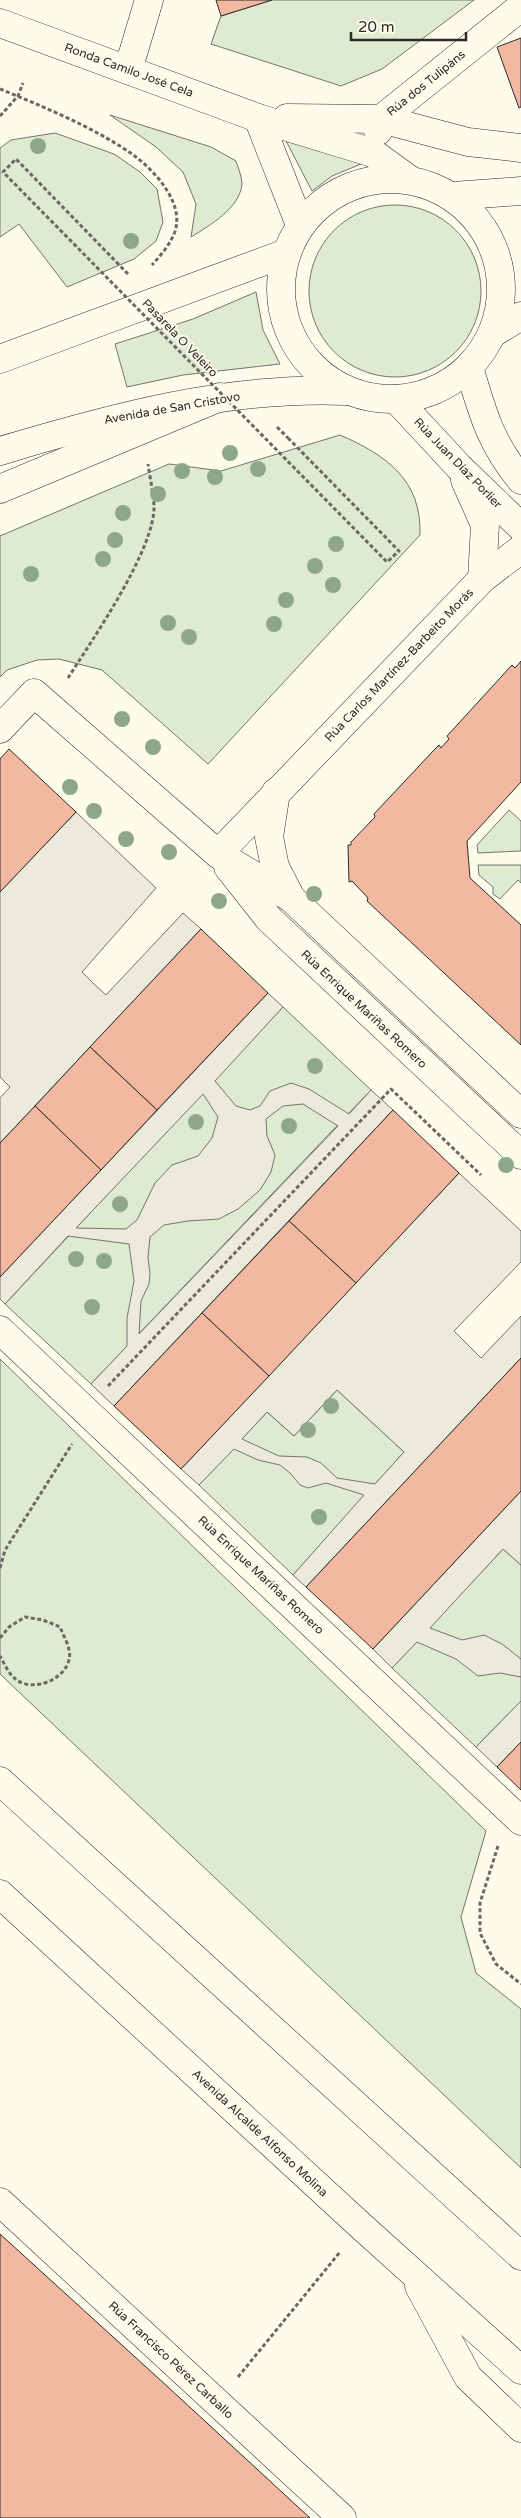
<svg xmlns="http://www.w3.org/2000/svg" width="521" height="2518" font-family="'Varela Round',sans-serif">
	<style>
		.green { fill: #deebd1; stroke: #74746e }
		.parking { fill: #eceadb; stroke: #74746e; fill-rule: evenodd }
		.building { fill: #f2b8a0; stroke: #2b2b2b }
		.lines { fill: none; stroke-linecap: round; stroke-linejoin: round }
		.street-casing { stroke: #2b2b2b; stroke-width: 29 }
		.primary-casing { stroke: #2b2b2b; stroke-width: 29 }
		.highway-casing { stroke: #2b2b2b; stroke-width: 29 }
		.path { stroke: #6a6964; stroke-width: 3; stroke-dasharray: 4 2.5; stroke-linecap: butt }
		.street { stroke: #fdfbea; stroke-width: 28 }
		.primary { stroke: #fdfbea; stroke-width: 28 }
		.highway { stroke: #fdfbea; stroke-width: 28 }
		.path-bridge { stroke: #6a6964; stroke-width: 3; stroke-dasharray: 4 2.5; stroke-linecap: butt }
		.tree { fill: #8ea78a }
		.labels { text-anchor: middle; stroke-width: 4; stroke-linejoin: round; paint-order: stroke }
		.street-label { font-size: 12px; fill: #2b2b2b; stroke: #fdfbea }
	</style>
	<rect width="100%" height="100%" fill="#fdfbea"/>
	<g class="green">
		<polygon points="272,0 474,0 382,69 341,86 211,44 221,16"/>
		<path d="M 110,115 L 211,147 L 236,161 C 238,167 242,177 242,184 C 240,208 209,226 191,237 L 196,204 L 183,172 L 156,147 Z"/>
		<polygon points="55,133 114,154 140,172 157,189 163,222 156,241 134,259 67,287 19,224 0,237 0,148 11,140"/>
		<polygon points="284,137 361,164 332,176 312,191"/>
		<circle cx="395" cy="291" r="86"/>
		<polygon points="256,292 263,330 280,364 183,375 127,387 115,344 193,319"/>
		<path d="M 340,435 C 386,455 422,480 420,535 L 208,764 L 102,670 L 59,659 L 37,660 L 7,670 L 0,677 L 0,536 L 169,464 L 221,471 Z"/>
		<polygon points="509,810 521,821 521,851 478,853 477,845"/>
		<polygon points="478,865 521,865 521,883 518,880 500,899 493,894 493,887 479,875"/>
		<polygon points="283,1007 371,1090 91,1384 5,1304"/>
		<polygon points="0,1359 486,1831 461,1917 476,1973 521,2009 521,2168 0,1674"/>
		<polygon points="337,1390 404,1452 293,1575 199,1485 267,1412 294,1436"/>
		<polygon points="503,1549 521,1565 521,1701 476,1747 392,1668"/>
	</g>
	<g class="parking">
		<polygon points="76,812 156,888 82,972 94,984 106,995 183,913 201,929 0,1143 0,1098 10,1087 0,1077 0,892"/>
		<path d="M 268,993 L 283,1007 L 215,1081 L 236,1106 L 250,1110 L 260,1106 L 270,1091 L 291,1083 L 309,1089 L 349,1114 L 371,1090 L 393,1110 L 114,1406 L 91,1384 L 127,1346 L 127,1318 L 134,1281 L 129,1244 L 68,1236 L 5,1304 L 0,1299 L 0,1277 ZM 203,1094 L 218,1117 L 212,1138 L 198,1156 L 172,1165 L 155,1183 L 137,1220 L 126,1229 L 76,1228 ZM 303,1104 L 338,1126 L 139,1334 L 141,1301 L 149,1284 L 150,1274 L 148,1257 L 150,1237 L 164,1225 L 188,1221 L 219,1219 L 238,1209 L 260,1190 L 271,1172 L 275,1155 L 267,1136 L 266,1119 L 283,1106 Z"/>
		<path d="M 459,1173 L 521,1231 L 521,1262 L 454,1331 L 481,1358 L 521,1316 L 521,1358 L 306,1587 L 293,1575 L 364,1495 L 326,1483 L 308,1488 L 300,1485 L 290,1473 L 280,1465 L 258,1460 L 234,1449 L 199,1485 L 181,1469 ZM 337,1390 L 404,1452 L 375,1484 L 337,1478 L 321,1463 L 307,1457 L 279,1456 L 242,1439 L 267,1412 L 294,1436 Z"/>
		<polygon points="521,1491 521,1565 503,1549 430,1628 462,1640 484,1635 502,1644 521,1659 521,1677 500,1673 478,1676 456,1659 417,1642 392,1668 373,1649"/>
		<polygon points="521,1701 521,1742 497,1767 476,1747"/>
	</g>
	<g class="building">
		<polygon points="216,0 272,0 221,16"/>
		<polygon points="521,38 521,107 519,108 497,47"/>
		<polygon points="521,661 521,782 467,841 470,878 521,925 521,1045 367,901 368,898 352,881 349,882 348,845 351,845 351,842 375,817 374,814 434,750 439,745 441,748 449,739 447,736 512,665 515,668"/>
		<polygon points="9,749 76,812 0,892 0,759"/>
		<polygon points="201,929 268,993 157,1110 90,1047"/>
		<polygon points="90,1047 157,1110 101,1170 35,1106"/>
		<polygon points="35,1106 101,1170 0,1277 0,1143"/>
		<polygon points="393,1110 459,1173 356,1283 289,1221"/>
		<polygon points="289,1221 356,1283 269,1376 202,1313"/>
		<polygon points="202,1313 269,1376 181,1469 114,1406"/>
		<polygon points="521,1358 521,1491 373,1649 306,1587"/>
		<polygon points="521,1742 521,1790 497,1767"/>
		<polygon points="0,2234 168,2387 310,2518 0,2518"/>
	</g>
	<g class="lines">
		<g class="street-casing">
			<g id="street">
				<polyline points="0,23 258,118 373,153 409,179"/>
				<polyline points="128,70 149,0"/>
				<polyline points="258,118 300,225"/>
				<polyline points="287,118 381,119 468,142 521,148"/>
				<polyline points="378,131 381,119 521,7"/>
				<path d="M 469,367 C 482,412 491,444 521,480"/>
				<polyline points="396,399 459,467 521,527"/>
				<polyline points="465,480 485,525 482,579"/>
				<polyline points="0,729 34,693 218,854 291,898 521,1114"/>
				<polyline points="276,792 269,837 275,867 291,898"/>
				<polyline points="218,854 482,579 521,549"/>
				<polyline points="228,867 269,919 521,1155"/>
				<polyline points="0,1330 521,1821"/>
				<polyline points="0,2202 342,2518"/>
			</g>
		</g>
		<g class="primary-casing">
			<g id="primary">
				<circle cx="391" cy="289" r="110"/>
				<polyline points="453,196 521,191"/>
				<polyline points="493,333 521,316"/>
				<polyline points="0,359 286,253"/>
				<path d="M 0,451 C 113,417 228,386 346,391"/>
			</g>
		</g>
		<g class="highway-casing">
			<g id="highway">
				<polyline points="0,489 220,397"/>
				<polyline points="0,1781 521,2256"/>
				<polyline points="0,1894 361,2226 521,2370"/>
				<polyline points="419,2286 468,2377 521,2428"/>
			</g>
		</g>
		<g class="path">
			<path d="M 0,89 C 42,106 100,130 136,157 C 157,173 186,206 174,234 C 169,246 160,256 152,265"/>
			<polyline points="0,116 18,96 23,83"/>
			<polyline points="277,427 288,438"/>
			<path d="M 68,678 C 92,640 156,548 154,505 C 153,492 150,477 148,464"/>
			<polyline points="108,1386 391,1089 481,1175"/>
			<polyline points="0,1568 5,1550 72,1444"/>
			<path d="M 0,1638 L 9,1627 L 25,1617 L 43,1620 L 60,1627 C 64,1637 72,1650 69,1660 C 64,1680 35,1691 18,1681 C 9,1675 5,1665 0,1656"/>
			<polyline points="498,1846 480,1903 480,1933 496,1964 521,1984"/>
			<polyline points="238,2377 340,2252"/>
		</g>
		<use href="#street" class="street"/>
		<use href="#primary" class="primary"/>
		<use href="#highway" class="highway"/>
		<polyline class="path-bridge" points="128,274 16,159 3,172 387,562 399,551 288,438"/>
	</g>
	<g class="tree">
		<circle cx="38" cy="146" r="8"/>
		<circle cx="131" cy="241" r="8"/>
		<circle cx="230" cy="453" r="8"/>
		<circle cx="258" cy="469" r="8"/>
		<circle cx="182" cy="471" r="8"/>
		<circle cx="215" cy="477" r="8"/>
		<circle cx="158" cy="494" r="8"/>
		<circle cx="123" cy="513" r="8"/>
		<circle cx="115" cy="540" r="8"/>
		<circle cx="336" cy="544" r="8"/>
		<circle cx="103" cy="559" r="8"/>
		<circle cx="315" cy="566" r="8"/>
		<circle cx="31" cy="574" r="8"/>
		<circle cx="333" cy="585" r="8"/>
		<circle cx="286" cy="600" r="8"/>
		<circle cx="168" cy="623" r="8"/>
		<circle cx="274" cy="624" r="8"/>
		<circle cx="189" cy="637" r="8"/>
		<circle cx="122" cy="719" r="8"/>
		<circle cx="153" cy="747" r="8"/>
		<circle cx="70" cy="787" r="8"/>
		<circle cx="94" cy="811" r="8"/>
		<circle cx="126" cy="839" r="8"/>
		<circle cx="169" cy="852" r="8"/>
		<circle cx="314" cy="894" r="8"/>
		<circle cx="219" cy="901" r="8"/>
		<circle cx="315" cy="1066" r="8"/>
		<circle cx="196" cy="1122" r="8"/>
		<circle cx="289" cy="1126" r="8"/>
		<circle cx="506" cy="1165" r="8"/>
		<circle cx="120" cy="1204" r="8"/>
		<circle cx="76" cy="1259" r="8"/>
		<circle cx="104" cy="1261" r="8"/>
		<circle cx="92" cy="1307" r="8"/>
		<circle cx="331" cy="1406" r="8"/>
		<circle cx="308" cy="1430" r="8"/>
		<circle cx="319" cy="1517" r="8"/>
	</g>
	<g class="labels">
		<g class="street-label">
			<text transform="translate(129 70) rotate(20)" y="4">Ronda Camilo José Cela</text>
			<text transform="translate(426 83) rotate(-39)" y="4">Rúa dos Tulipáns</text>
			<text transform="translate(180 338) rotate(46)" y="4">Pasarela O Veleiro</text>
			<text transform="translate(172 408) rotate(-10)" y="4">Avenida de San Cristovo</text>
			<text transform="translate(458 463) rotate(46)" y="4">Rúa Juan Díaz Porlier</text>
			<text transform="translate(399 665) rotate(-46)" y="4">Rúa Carlos Martínez-Barbeito Morás</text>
			<text transform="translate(364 1009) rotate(43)" y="4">Rúa Enrique Mariñas Romero</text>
			<text transform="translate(261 1575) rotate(43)" y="4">Rúa Enrique Mariñas Romero</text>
			<text transform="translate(260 2133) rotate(43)" y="4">Avenida Alcalde Alfonso Molina</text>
			<text transform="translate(171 2360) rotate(43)" y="4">Rúa Francisco Pérez Carballo</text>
		</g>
	</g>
	<path d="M351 32v8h115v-8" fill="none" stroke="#2b2b2b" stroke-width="2.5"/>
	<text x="358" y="32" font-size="15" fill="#2b2b2b" stroke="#fdfbea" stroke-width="4" paint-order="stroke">20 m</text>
</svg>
